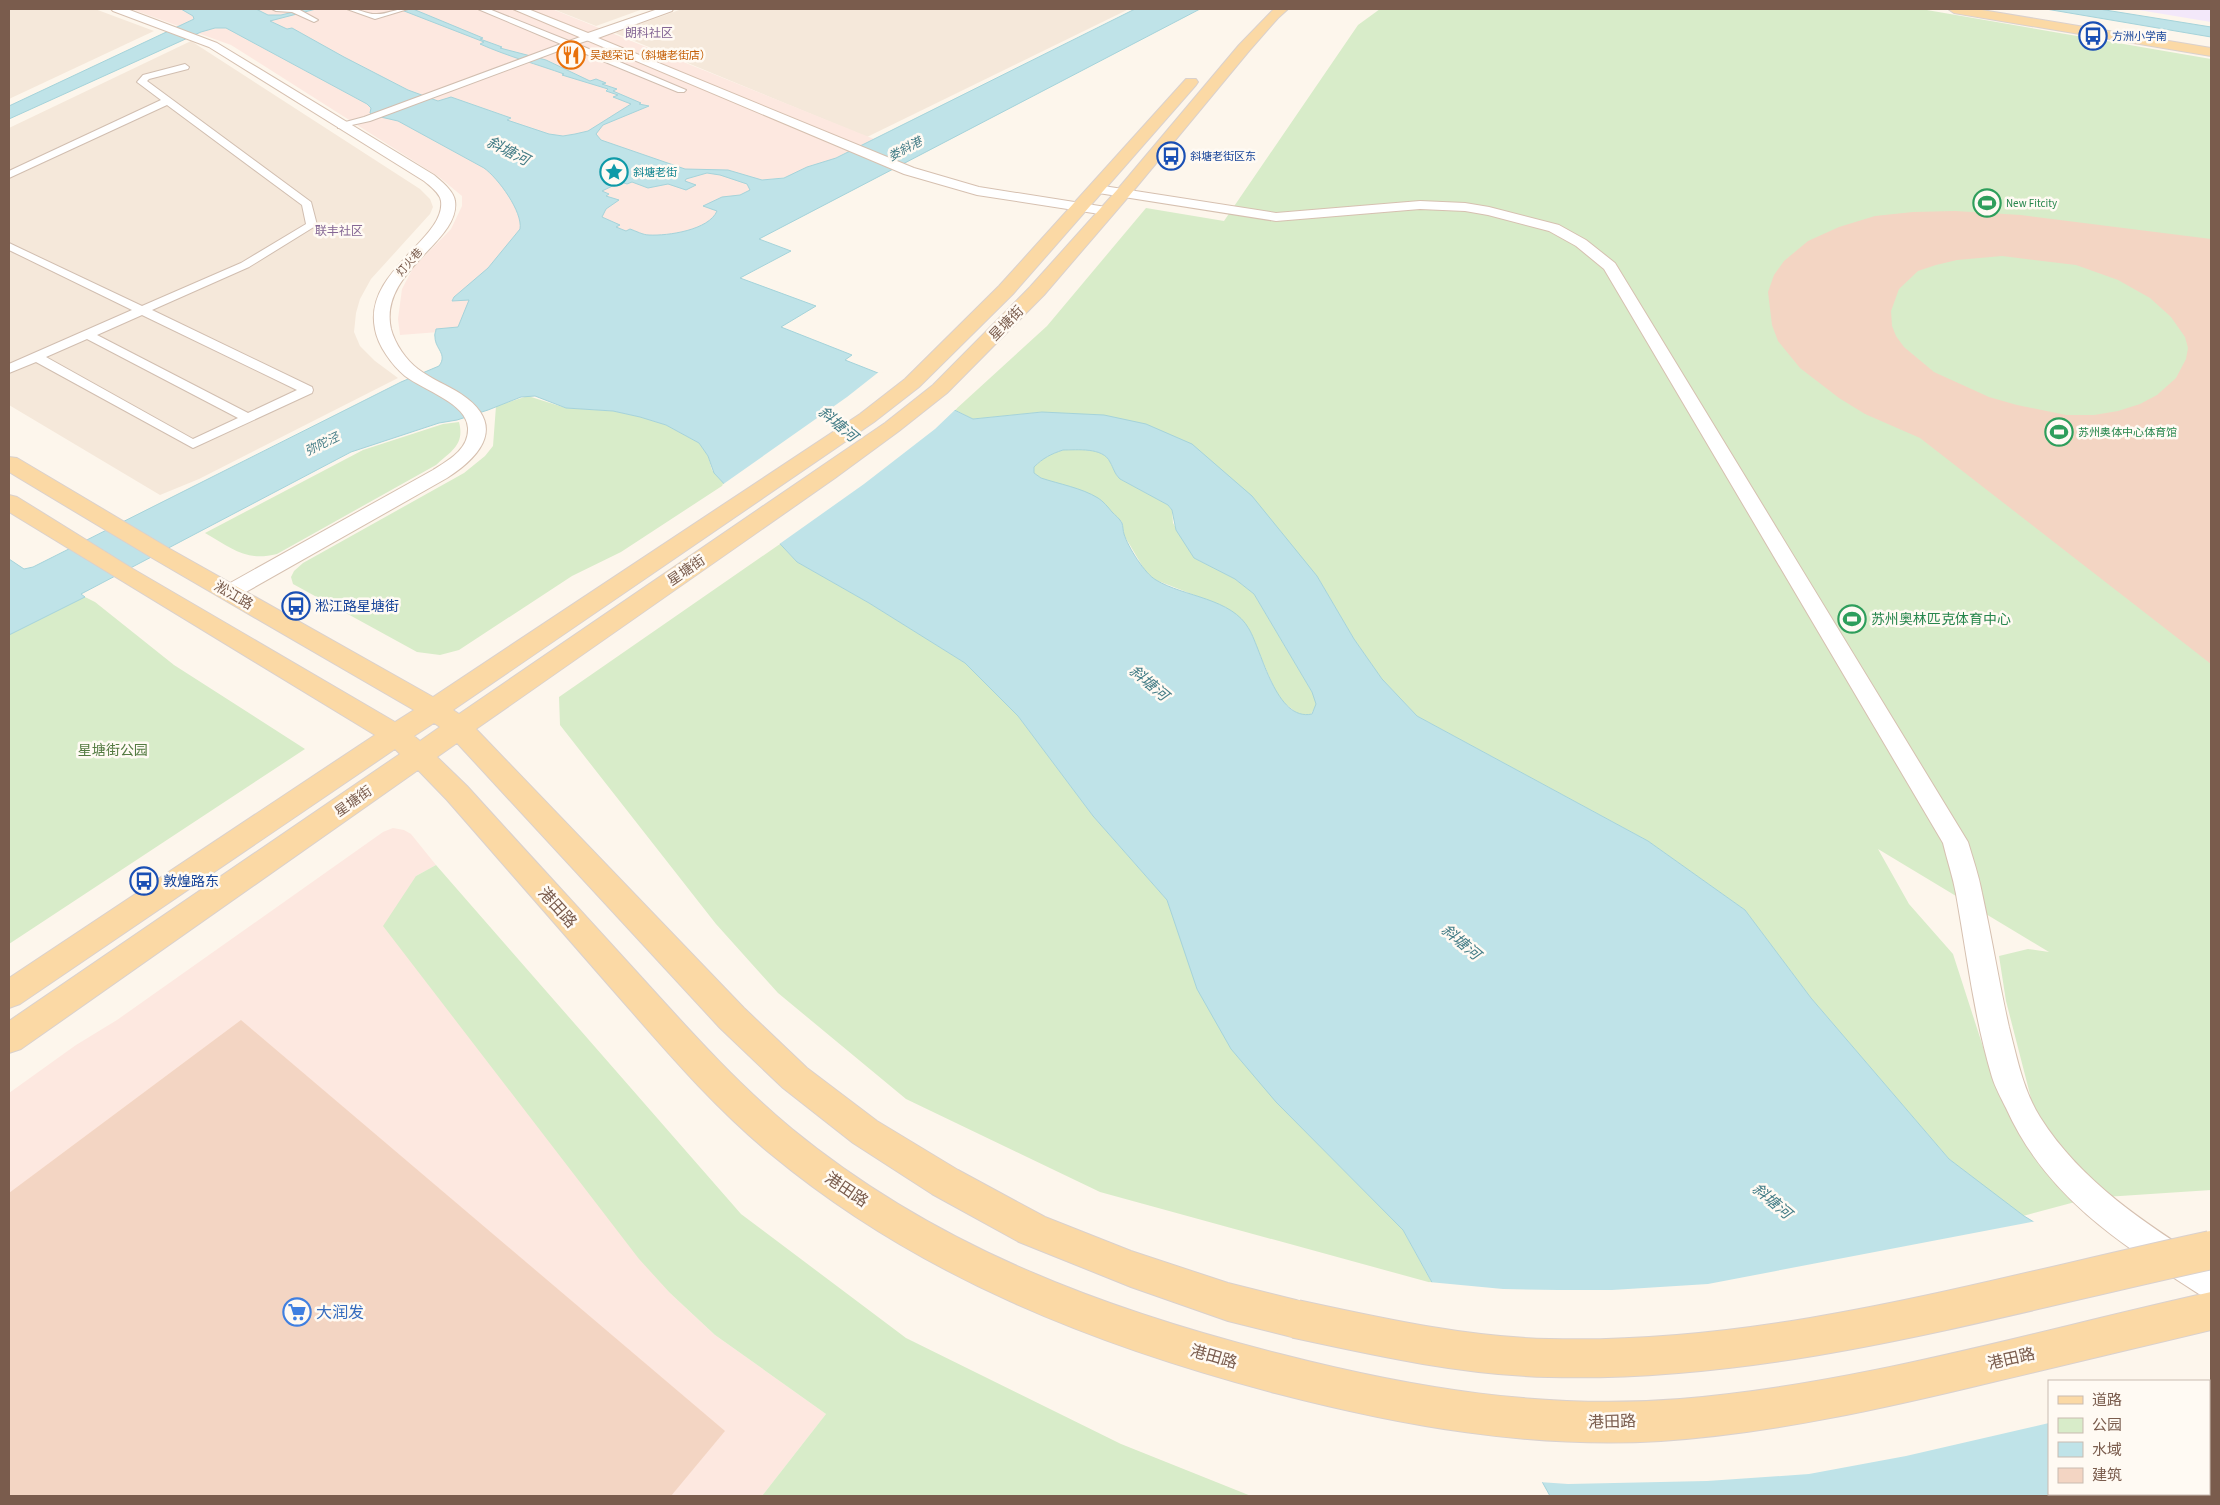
<svg xmlns="http://www.w3.org/2000/svg" width="2220" height="1505" font-family="'Source Sans 3','Noto Sans SC',sans-serif">
	<style>
		.residential { fill: #f5e8da }
		.commercial { fill: #fde8e0 }
		.education { fill: #f3e8fa }
		.green { fill: #d8ecc9; fill-rule: evenodd }
		.water { fill: #bfe3e8; stroke: #a5d3da; fill-rule: evenodd }
		.pier { fill: #fdf6ec }
		.building { fill: #f3d5c3; fill-rule: evenodd }
		.lines { fill: none; stroke-linecap: round; stroke-linejoin: round }
		.street-casing { stroke: #d1beb0; stroke-width: 2 }
		.secondary-casing { stroke: #d6c0b0; stroke-width: 2 }
		.primary-casing { stroke: #dad1cd; stroke-width: 2 }
		.street { fill: #fff; fill-rule: evenodd }
		.secondary { fill: #fff; fill-rule: evenodd }
		.primary { fill: #fbd9a5; fill-rule: evenodd }
		.primary-bridge-casing { stroke: #dad1cd; stroke-width: 40; stroke-linecap: butt }
		.primary-bridge { stroke: #fbd9a5; stroke-width: 38 }
		.labels { text-anchor: middle; stroke-width: 5; stroke-linejoin: round; paint-order: stroke }
		.far-transit-label { font-size: 11px; fill: #164399; stroke: #fffaf3; text-anchor: start }
		.far-food-label { font-size: 11px; fill: #c56008; stroke: #fffaf3; text-anchor: start }
		.far-culture-label { font-size: 11px; fill: #0d838f; stroke: #fffaf3; text-anchor: start }
		.far-leisure-label { font-size: 11px; fill: #27864d; stroke: #fffaf3; text-anchor: start }
		.far-street-label { font-size: 11px; fill: #7a5c4d; stroke: #fffaf3 }
		.far-neighbourhood-label { font-size: 12px; fill: #846695; stroke: #fffaf3 }
		.far-water-label { font-size: 12px; font-style: italic; fill: #437c86; stroke: #fffaf3 }
		.street-label { font-size: 14px; fill: #7a5c4d; stroke: #fffaf3 }
		.transit-label { font-size: 14px; fill: #164399; stroke: #fffaf3; text-anchor: start }
		.leisure-label { font-size: 14px; fill: #27864d; stroke: #fffaf3; text-anchor: start }
		.park-label { font-size: 14px; fill: #537a41; stroke: #fffaf3 }
		.water-label { font-size: 15px; font-style: italic; fill: #437c86; stroke: #fffaf3 }
		.near-street-label { font-size: 16px; fill: #7a5c4d; stroke: #fffaf3 }
		.near-shop-label { font-size: 16px; fill: #366cbe; stroke: #fffaf3; text-anchor: start }
	</style>
	<rect width="100%" height="100%" fill="#fdf6ec"/>
	<g class="residential">
		<polygon points="9,9 95,9 154,31 9,99"/>
		<polygon points="553,9 643,9 596,26"/>
		<polygon points="682,9 1129,9 867,137 615,33"/>
		<polygon points="191,41 420,189 430,199 433,207 430,214 371,279 360,299 356,313 354,332 360,346 375,361 398,378 199,479 160,495 9,405 9,128"/>
	</g>
	<g class="commercial">
		<polygon points="131,9 552,9 874,139 830,161 812,165 786,177 763,180 770,195 478,329 400,335 398,319 402,289 413,268 451,229 462,206 462,196 439,177 231,45"/>
		<polygon points="393,828 404,830 411,834 436,865 416,876 670,1293 715,1335 826,1414 762,1496 9,1496 9,1093 76,1045 117,1020 383,832"/>
	</g>
	<polygon class="education" points="2133,9 2211,9 2211,22"/>
	<g class="green">
		<path d="M 1380,9 L 1921,9 L 2211,59 L 2211,1190 L 2090,1198 L 2023,1216 L 1949,1159 L 1811,998 L 1745,910 L 1648,841 L 1417,716 L 1382,679 L 1354,639 L 1317,576 L 1042,412 L 973,419 L 955,410 L 1047,326 L 1146,208 L 1224,221 L 1358,25 ZM 1878,849 L 2049,952 L 2028,949 L 1999,956 L 2006,1001 L 2035,1114 L 2080,1185 L 1985,1053 L 1953,954 L 1909,904 Z"/>
		<polygon points="528,396 566,408 613,411 640,417 666,425 699,443 708,456 712,470 725,484 621,552 572,576 459,650 440,655 417,652 293,584 291,577 294,571 303,563 464,473 485,456 493,446 496,406"/>
		<path d="M 459,422 C 465,445 451,451 436,465 L 277,554 C 245,562 232,548 205,533 L 363,450 L 443,424 Z"/>
		<path d="M 1063,450 C 1077,450 1103,447 1110,462 C 1114,469 1114,473 1120,479 L 1168,505 L 1172,510 L 1173,523 L 1194,558 L 1235,579 L 1254,594 L 1312,692 L 1317,704 L 1311,714 L 1306,716 L 1297,713 L 1279,699 L 1248,627 L 1225,607 L 1153,579 L 1144,569 L 1124,535 L 1122,522 L 1099,499 L 1041,478 L 1034,473 L 1034,467 C 1043,458 1051,454 1063,450 Z"/>
		<polygon points="780,544 797,562 869,603 965,663 1018,716 1093,816 1167,900 1175,919 1276,1102 1403,1230 1432,1283 1100,1192 906,1099 778,993 716,924 560,725 559,697"/>
		<polygon points="85,597 95,602 174,665 305,749 9,944 9,635"/>
		<polygon points="436,865 741,1214 906,1338 1121,1444 1251,1496 762,1496 826,1414 715,1335 670,1293 639,1259 383,926 416,876"/>
	</g>
	<g class="water">
		<path d="M 181,9 L 256,9 L 268,15 L 281,15 L 306,9 L 316,9 L 270,21 L 287,29 L 292,28 L 344,57 L 408,90 L 438,101 L 451,97 L 511,118 L 507,120 L 549,134 L 563,136 L 575,134 L 588,131 L 631,104 L 613,97 L 618,95 L 606,91 L 608,89 L 562,75 L 564,74 C 539,65 507,56 480,44 L 484,42 L 399,9 L 413,9 L 483,38 L 480,39 L 502,47 L 500,48 L 546,60 L 590,81 L 596,79 L 606,83 L 602,84 L 617,89 L 613,91 L 641,103 L 639,104 L 649,106 L 603,125 L 596,134 L 601,140 L 685,169 L 728,170 L 762,180 L 784,178 L 807,167 L 836,158 L 1135,9 L 1200,9 L 759,239 L 791,251 L 740,278 L 816,306 L 781,327 L 852,355 L 845,360 L 878,373 L 973,419 L 1042,412 L 1104,415 L 1146,424 L 1192,444 L 1252,496 L 1317,576 L 1354,639 L 1382,679 L 1417,716 L 1648,841 L 1745,910 L 1811,998 L 1949,1159 L 2024,1216 L 2211,1330 L 2211,1496 L 1550,1496 L 1403,1230 L 1276,1102 L 1231,1049 L 1197,989 L 1167,900 L 1093,816 L 1018,716 L 965,663 L 869,603 L 797,562 L 714,473 L 708,456 L 699,443 L 666,425 L 640,417 L 613,411 L 566,408 L 535,396 L 521,397 L 488,410 L 457,420 L 439,423 L 351,452 L 81,594 L 85,597 L 9,635 L 9,559 L 24,569 L 33,567 L 401,382 L 439,366 C 448,354 435,349 435,337 C 434,334 436,332 436,329 L 458,327 L 469,300 L 452,301 L 454,297 L 488,268 L 520,229 C 523,212 498,178 484,168 L 398,121 L 372,115 L 370,113 L 371,108 L 367,104 L 226,28 L 215,28 L 201,32 L 9,119 L 9,106 L 194,19 L 193,16 ZM 707,173 L 720,175 L 747,184 L 750,190 L 740,195 L 722,197 L 703,206 L 717,211 C 709,230 668,236 649,235 C 643,235 636,231 630,229 L 626,231 L 616,227 L 620,225 L 602,217 L 606,209 L 619,200 L 606,196 L 609,194 L 602,191 L 621,182 L 627,184 L 632,182 L 648,188 L 668,184 L 686,190 L 696,185 L 685,181 L 686,179 ZM 1063,450 C 1077,450 1103,447 1110,462 C 1114,469 1114,473 1120,479 L 1168,505 L 1172,510 L 1176,530 L 1194,558 L 1235,579 L 1254,594 L 1312,692 L 1316,704 L 1312,714 C 1276,722 1262,651 1249,629 C 1232,598 1184,597 1156,580 C 1145,574 1128,547 1124,534 C 1123,531 1123,526 1122,523 C 1120,519 1115,515 1112,512 C 1108,507 1103,501 1098,498 C 1082,488 1059,484 1041,478 L 1034,473 L 1034,467 C 1043,458 1051,454 1063,450 ZM 2049,1381 L 2209,1381 L 2209,1494 L 2049,1494 Z"/>
		<polygon points="2046,9 2099,9 2211,27 2211,37"/>
	</g>
	<g class="pier">
		<polygon points="880,371 957,408 935,429 864,484 778,545 722,485 847,397"/>
		<polygon points="2036,1221 2211,1327 2211,1388 2209,1389 2209,1381 2049,1381 2049,1423 1906,1456 1809,1474 1707,1481 1568,1484 1539,1482 1429,1282 1503,1289 1558,1290 1612,1290 1708,1284"/>
	</g>
	<g class="building">
		<path d="M 1955,211 L 2021,215 L 2211,239 L 2211,664 L 1920,438 L 1865,414 L 1839,398 L 1800,368 L 1778,341 L 1772,325 L 1768,292 L 1774,275 L 1784,261 L 1808,241 L 1839,227 L 1875,216 L 1913,212 ZM 2002,256 L 2076,265 L 2118,280 L 2150,298 L 2171,317 L 2185,337 L 2188,348 L 2186,359 L 2176,378 L 2157,395 L 2140,404 L 2118,411 L 2094,415 L 2066,415 L 2017,405 L 1989,397 L 1934,372 L 1904,347 L 1896,336 L 1892,326 L 1891,311 L 1899,289 L 1918,271 L 1936,265 L 1957,260 Z"/>
		<polygon points="241,1020 725,1431 671,1496 9,1496 9,1193"/>
	</g>
	<g class="lines">
		<g class="street-casing">
			<g id="street">
				<polygon points="272,9 298,9 318,20 314,22 292,12 276,11"/>
				<path d="M 347,9 C 358,8 366,14 375,14 C 386,15 396,8 408,9 L 375,19 Z"/>
				<polygon points="478,9 489,9 569,41 586,35 592,35 592,39 577,44 686,90 684,92 678,92 569,47 370,121 338,128 338,124 364,117 561,44"/>
				<path d="M 185,64 L 189,67 L 188,69 L 149,79 L 147,81 L 311,202 L 317,225 L 249,267 L 152,310 L 312,387 L 313,390 L 312,393 L 193,448 L 36,362 L 9,373 L 9,364 L 132,310 L 9,250 L 9,243 L 142,306 L 241,263 L 306,224 L 302,205 L 167,105 L 9,178 L 9,171 L 161,100 L 137,82 L 143,75 ZM 142,315 L 297,390 L 248,413 L 97,335 ZM 87,339 L 238,418 L 193,439 L 46,357 Z"/>
			</g>
		</g>
		<g class="secondary-casing">
			<g id="secondary">
				<path d="M 111,9 L 127,9 L 217,43 L 434,175 C 441,181 454,191 455,201 C 461,242 378,271 391,329 C 395,344 406,360 418,369 C 431,379 447,385 461,394 C 506,424 483,455 447,478 L 237,597 L 230,599 L 223,597 L 219,592 L 223,587 L 433,470 C 449,460 469,449 468,428 C 467,403 423,390 405,376 C 392,365 378,346 375,329 C 363,271 446,239 441,201 C 440,193 430,186 424,181 L 209,47 L 113,11 Z"/>
				<polygon points="513,9 528,9 588,33 658,9 673,9 672,11 598,38 914,168 979,187 1106,207 1113,211 1106,215 977,195 904,174"/>
				<path d="M 1097,185 L 1276,213 L 1420,201 L 1465,203 L 1489,207 L 1559,225 L 1586,240 L 1615,263 L 1968,842 C 1973,859 1979,876 1982,893 C 1992,938 1999,983 2009,1027 C 2017,1058 2023,1090 2040,1117 C 2081,1182 2147,1225 2211,1265 L 2211,1299 L 2199,1294 C 2121,1244 2046,1197 2006,1108 C 2001,1098 1995,1087 1992,1077 C 1974,1017 1967,955 1956,894 C 1953,877 1947,860 1943,843 L 1604,269 L 1576,246 L 1549,231 L 1488,215 L 1465,211 L 1420,209 L 1276,221 L 1092,192 L 1090,189 Z"/>
			</g>
		</g>
		<g class="primary-casing">
			<g id="primary">
				<path d="M 1274,9 L 1288,9 L 1278,18 L 1249,51 L 1129,196 L 1044,295 L 947,393 L 899,431 L 835,478 L 476,729 L 744,1008 L 807,1068 L 877,1121 L 958,1170 L 1045,1217 L 1131,1251 L 1228,1283 L 1296,1300 L 1310,1305 L 1315,1319 L 1310,1333 L 1296,1338 L 1228,1321 L 1131,1287 L 1019,1242 L 932,1194 L 853,1143 L 783,1088 L 720,1028 L 457,743 L 437,757 L 467,786 C 522,847 578,907 633,968 C 684,1024 734,1081 792,1129 C 936,1247 1103,1309 1280,1354 C 1412,1388 1544,1410 1680,1399 C 1860,1384 2035,1331 2211,1292 L 2211,1330 C 2140,1347 2068,1364 1997,1381 C 1886,1408 1775,1433 1661,1441 C 1530,1449 1402,1426 1275,1393 C 1094,1345 918,1276 772,1155 C 712,1106 663,1047 612,989 C 557,926 502,863 447,800 L 418,770 L 21,1049 L 9,1053 L 9,1021 L 400,754 L 395,749 L 20,1004 L 9,1008 L 9,978 L 375,735 L 9,512 L 9,495 L 17,497 L 133,569 L 395,722 L 414,710 L 154,559 L 9,472 L 9,457 L 17,458 L 170,549 L 433,697 L 860,414 L 905,379 L 999,286 L 1186,79 L 1196,79 L 1198,82 L 1196,85 L 1013,294 L 919,387 L 874,422 L 453,710 L 459,714 L 819,468 L 885,423 L 933,385 L 1030,287 L 1117,190 L 1239,45 ZM 434,723 L 440,727 L 420,741 L 414,736 Z"/>
				<polygon points="1948,9 1976,9 2211,48 2211,56 1954,13"/>
			</g>
		</g>
		<use href="#street" class="street"/>
		<use href="#secondary" class="secondary"/>
		<use href="#primary" class="primary"/>
		<g class="primary-bridge-casing">
			<path id="primary-bridge" d="M 1296,1319 C 1379,1337 1464,1356 1549,1358 C 1774,1364 1993,1297 2211,1250"/>
		</g>
		<use href="#primary-bridge" class="primary-bridge"/>
	</g>
	<defs>
		<g id="bus-ring" transform="scale(1.4375)"><circle r="9.5" fill="#fffaf3" stroke="#1a4fb4" stroke-width="1.5"/><path d="M-5-6H5V4H4V6H2V4H-2V6H-4V4H-5ZM-3.5-4V0h7V-4ZM-3.5 1.2v1.5H-2V1.2ZM2 1.2v1.5H3.5V1.2Z" fill="#1a4fb4"/></g>
		<g id="restaurant-ring" transform="scale(1.4375)"><circle r="9.5" fill="#fffaf3" stroke="#e8710a" stroke-width="1.5"/><path d="M-5-6h1v4h1v-4h1v4h1v-4h1v5L-1.5 .5V6h-2V.5L-5-1ZM5-6V6H3V1.5H1.5Q1.5-4 5-6Z" fill="#e8710a"/></g>
		<g id="sight-ring" transform="scale(1.4375)"><circle r="9.5" fill="#fffaf3" stroke="#0f9aa8" stroke-width="1.5"/><path d="M0-6L1.8-2.2L6-1.7L2.9 1.2L3.7 5.4L0 3.3L-3.7 5.4L-2.9 1.2L-6-1.7L-1.8-2.2Z" fill="#0f9aa8"/></g>
		<g id="stadium-ring" transform="scale(1.4375)"><circle r="9.5" fill="#fffaf3" stroke="#2e9e5b" stroke-width="1.5"/><path d="M0-5a6.5 5 0 1 0 0 10a6.5 5 0 1 0 0-10ZM-3.5-1.8h7v3.6h-7Z" fill="#2e9e5b"/></g>
		<g id="supermarket-ring" transform="scale(1.4375)"><circle r="9.5" fill="#fffaf3" stroke="#3f7fe0" stroke-width="1.5"/><path d="M-6-5.5h2.5l.6 2H6L4.5 2H-2.5L-4.4-4H-6ZM-1.5 3.2a1.3 1.3 0 1 0 .1 0ZM3 3.2a1.3 1.3 0 1 0 .1 0Z" fill="#3f7fe0"/></g>
	</defs>
	<g fill-rule="evenodd">
		<use href="#bus-ring" x="2093" y="36"/>
		<use href="#restaurant-ring" x="571" y="55"/>
		<use href="#bus-ring" x="1171" y="156"/>
		<use href="#sight-ring" x="614" y="172"/>
		<use href="#stadium-ring" x="1987" y="203"/>
		<use href="#stadium-ring" x="2059" y="432"/>
		<use href="#bus-ring" x="296" y="606"/>
		<use href="#stadium-ring" x="1852" y="619"/>
		<use href="#bus-ring" x="144" y="881"/>
		<use href="#supermarket-ring" x="297" y="1312"/>
	</g>
	<g class="labels">
		<g class="far-transit-label">
			<text x="2112" y="40">方洲小学南</text>
			<text x="1190" y="160">斜塘老街区东</text>
		</g>
		<g class="far-food-label">
			<text x="590" y="59">吴越荣记（斜塘老街店）</text>
		</g>
		<g class="far-culture-label">
			<text x="633" y="176">斜塘老街</text>
		</g>
		<g class="far-leisure-label">
			<text x="2006" y="207">New Fitcity</text>
			<text x="2078" y="436">苏州奥体中心体育馆</text>
		</g>
		<g class="far-street-label">
			<text transform="translate(409 262) rotate(-49)" y="4">灯火巷</text>
		</g>
		<g class="far-neighbourhood-label">
			<text x="649" y="37">朗科社区</text>
			<text x="339" y="235">联丰社区</text>
		</g>
		<g class="far-water-label">
			<text transform="translate(905 149) rotate(-28)" y="4">娄斜港</text>
			<text transform="translate(322 444) rotate(-26)" y="4">弥陀泾</text>
		</g>
		<g class="street-label">
			<text transform="translate(1006 323) rotate(-46)" y="5">星塘街</text>
			<text transform="translate(686 570) rotate(-34)" y="5">星塘街</text>
			<text transform="translate(234 595) rotate(30)" y="5">淞江路</text>
			<text transform="translate(353 801) rotate(-35)" y="5">星塘街</text>
		</g>
		<g class="transit-label">
			<text x="315" y="611">淞江路星塘街</text>
			<text x="163" y="886">敦煌路东</text>
		</g>
		<g class="leisure-label">
			<text x="1871" y="624">苏州奥林匹克体育中心</text>
		</g>
		<g class="park-label">
			<text x="113" y="755">星塘街公园</text>
		</g>
		<g class="water-label">
			<text transform="translate(508 151) rotate(27)" y="5">斜塘河</text>
			<text transform="translate(838 424) rotate(40)" y="5">斜塘河</text>
			<text transform="translate(1149 683) rotate(40)" y="5">斜塘河</text>
			<text transform="translate(1461 942) rotate(40)" y="5">斜塘河</text>
			<text transform="translate(1772 1201) rotate(40)" y="5">斜塘河</text>
		</g>
		<g class="near-street-label">
			<text transform="translate(558 907) rotate(48)" y="6">港田路</text>
			<text transform="translate(847 1189) rotate(34)" y="6">港田路</text>
			<text transform="translate(1214 1356) rotate(16)" y="6">港田路</text>
			<text transform="translate(2011 1358) rotate(-13)" y="6">港田路</text>
			<text transform="translate(1612 1421) rotate(-2)" y="6">港田路</text>
		</g>
		<g class="near-shop-label">
			<text x="316" y="1318">大润发</text>
		</g>
	</g>
	<rect width="2220" height="1505" fill="none" stroke="#7a5c4d" stroke-width="20"/>
	<rect x="2048" y="1380" width="162" height="115" fill="#fffaf3" stroke="#cabbb1"/>
	<rect x="2058" y="1396" width="25" height="8" fill="#fbd9a5" stroke="#cabbb1"/>
	<text x="2092" y="1405" font-size="15" fill="#7a5c4d">道路</text>
	<rect x="2058" y="1418" width="25" height="15" fill="#d8ecc9" stroke="#cabbb1"/>
	<text x="2092" y="1430" font-size="15" fill="#7a5c4d">公园</text>
	<rect x="2058" y="1442" width="25" height="15" fill="#bfe3e8" stroke="#cabbb1"/>
	<text x="2092" y="1455" font-size="15" fill="#7a5c4d">水域</text>
	<rect x="2058" y="1468" width="25" height="15" fill="#f3d5c3" stroke="#cabbb1"/>
	<text x="2092" y="1480" font-size="15" fill="#7a5c4d">建筑</text>
</svg>
